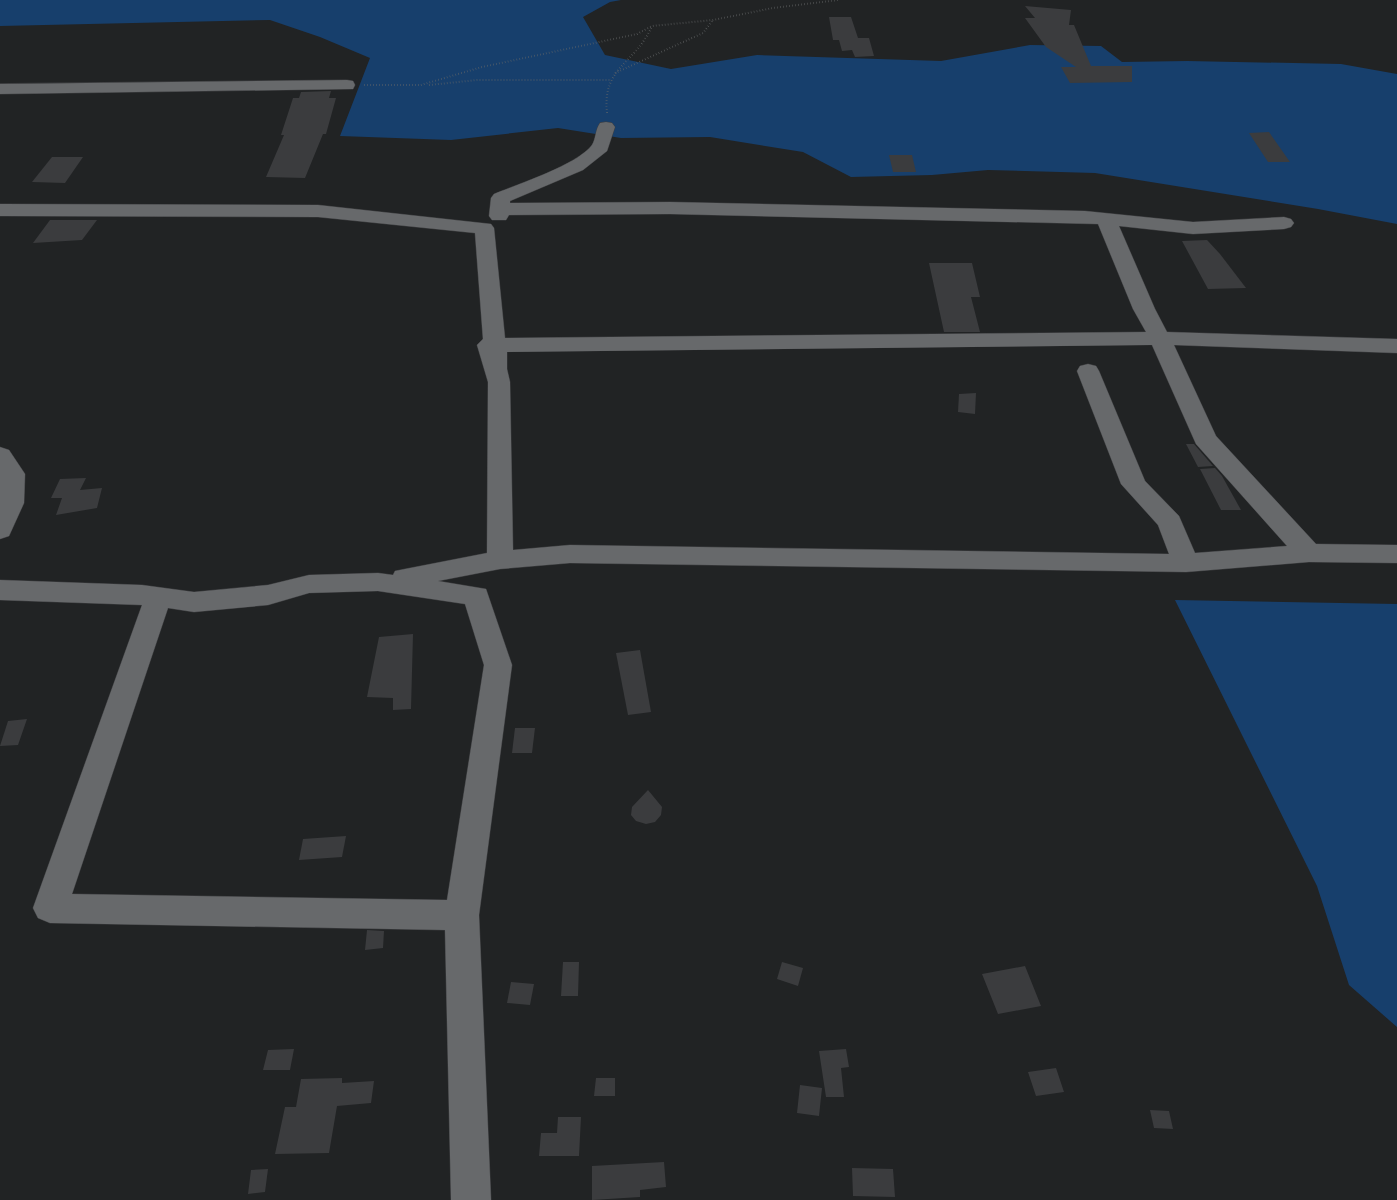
<svg xmlns="http://www.w3.org/2000/svg" width="1397" height="1200" font-family="Quicksand,sans-serif">
	<style>
		.green { fill: #173f6c }
		.building { fill: #3b3c3e }
		.lines { fill: none; stroke-linecap: round; stroke-linejoin: round }
		.minor-casing { stroke: #3d3e40; stroke-width: 1 }
		.path { stroke: #656768; stroke-width: 2; stroke-dasharray: 0.5 2.5; stroke-linecap: butt }
		.minor { fill: #67696b; fill-rule: evenodd }
	</style>
	<rect width="100%" height="100%" fill="#212324"/>
	<g class="green">
		<polygon points="0,0 621,0 610,2 583,17 605,55 671,69 757,55 941,61 1030,45 1101,46 1122,62 1187,61 1341,64 1397,74 1397,224 1318,209 1095,173 988,170 932,175 851,177 803,152 710,137 621,138 558,128 451,140 340,136 370,58 320,37 270,20 0,26"/>
		<polygon points="1175,600 1397,604 1397,1027 1349,985 1317,886"/>
	</g>
	<g class="building">
		<polygon points="1025,6 1071,10 1069,25 1074,25 1091,66 1132,66 1132,82 1070,83 1061,67 1076,67 1046,47 1025,18 1035,18"/>
		<polygon points="829,17 851,17 858,38 869,38 874,56 855,57 852,50 842,51 839,40 833,40"/>
		<polygon points="331,91 329,98 336,98 326,134 323,134 305,178 266,177 284,135 281,135 293,98 299,98 301,92"/>
		<polygon points="1269,132 1290,162 1268,162 1249,133"/>
		<polygon points="889,155 912,155 916,172 893,172"/>
		<polygon points="52,157 83,157 65,183 32,182"/>
		<polygon points="50,220 97,220 82,240 33,243"/>
		<polygon points="1207,240 1220,254 1246,288 1208,289 1182,241"/>
		<polygon points="929,263 972,263 980,297 971,297 980,332 944,332"/>
		<polygon points="976,393 975,414 958,412 959,394"/>
		<polygon points="1186,444 1194,444 1213,466 1198,467"/>
		<polygon points="1215,468 1222,476 1241,510 1221,510 1200,469"/>
		<polygon points="86,478 80,490 102,488 97,508 56,515 62,498 51,498 60,479"/>
		<polygon points="413,634 411,709 393,710 393,698 367,697 379,637"/>
		<polygon points="640,650 651,712 628,715 616,653"/>
		<polygon points="27,719 18,745 0,746 8,721"/>
		<polygon points="515,728 535,728 532,753 512,753"/>
		<polygon points="648,790 662,807 661,815 655,822 646,824 636,821 631,815 632,807"/>
		<polygon points="346,836 342,857 299,860 303,839"/>
		<polygon points="367,930 384,931 383,948 365,950"/>
		<polygon points="563,962 579,962 578,996 561,996"/>
		<polygon points="782,962 803,968 798,986 777,979"/>
		<polygon points="1025,966 1041,1006 998,1014 982,974"/>
		<polygon points="511,982 534,984 530,1005 507,1003"/>
		<polygon points="294,1049 290,1070 263,1070 268,1050"/>
		<polygon points="846,1049 849,1067 841,1068 844,1097 826,1097 819,1051"/>
		<polygon points="1056,1068 1064,1092 1036,1096 1028,1072"/>
		<polygon points="342,1078 342,1083 374,1081 371,1103 337,1106 329,1153 275,1154 285,1107 296,1107 301,1079"/>
		<polygon points="596,1078 615,1078 615,1096 594,1096"/>
		<polygon points="800,1085 822,1088 819,1116 797,1113"/>
		<polygon points="1150,1110 1169,1111 1173,1129 1154,1128"/>
		<polygon points="558,1117 581,1117 579,1156 539,1156 541,1133 557,1133"/>
		<polygon points="664,1162 666,1187 640,1190 640,1197 592,1200 592,1166"/>
		<polygon points="852,1168 893,1169 895,1197 853,1196"/>
		<polygon points="268,1169 265,1192 248,1194 251,1170"/>
	</g>
	<g class="lines">
		<g class="minor-casing">
			<g id="minor">
				<polygon points="347,80 353,81 355,85 353,89 0,94 0,84"/>
				<path d="M 606,122 L 612,123 L 615,127 L 607,151 L 583,170 L 510,201 L 510,203 L 670,202 L 1085,211 L 1193,222 L 1284,217 L 1291,219 L 1294,223 L 1291,227 L 1284,229 L 1193,234 L 1119,226 L 1155,309 L 1167,332 L 1397,339 L 1397,353 L 1174,345 L 1216,436 L 1316,544 L 1397,545 L 1397,563 L 1309,562 L 1186,572 L 570,563 L 500,569 L 438,581 L 486,589 L 512,665 L 479,915 L 491,1200 L 451,1200 L 445,930 L 50,923 L 38,918 L 33,908 L 142,605 L 0,600 L 0,580 L 142,585 L 194,592 L 268,585 L 309,575 L 378,573 L 393,575 L 395,571 L 405,569 L 487,553 L 488,382 L 477,345 L 483,339 L 475,233 L 318,217 L 0,216 L 0,204 L 318,205 L 491,224 L 494,228 L 505,338 L 1146,332 L 1133,309 L 1098,224 L 670,214 L 509,215 L 506,220 L 492,220 L 489,216 L 491,198 L 494,194 C 518,184 577,165 592,145 C 596,139 595,130 600,123 ZM 1152,345 L 1196,444 L 1287,546 L 1195,553 L 1179,516 L 1145,481 L 1099,371 L 1096,366 L 1088,364 L 1080,366 L 1077,371 L 1121,484 L 1158,525 L 1169,554 L 570,545 L 513,550 L 510,382 L 507,369 L 507,352 ZM 378,591 L 465,604 L 484,665 L 447,900 L 72,894 L 168,608 L 194,612 L 268,605 L 309,593 Z"/>
				<polygon points="0,447 9,450 25,474 24,503 9,536 0,539"/>
			</g>
		</g>
		<g class="path">
			<polyline points="615,73 703,33 713,20"/>
			<polyline points="364,85 421,85 482,67 637,34 652,26 713,20 773,8 838,0"/>
			<polyline points="429,85 477,80 610,80"/>
			<path d="M 607,113 C 602,66 635,65 652,26"/>
		</g>
		<use href="#minor" class="minor"/>
	</g>
</svg>
